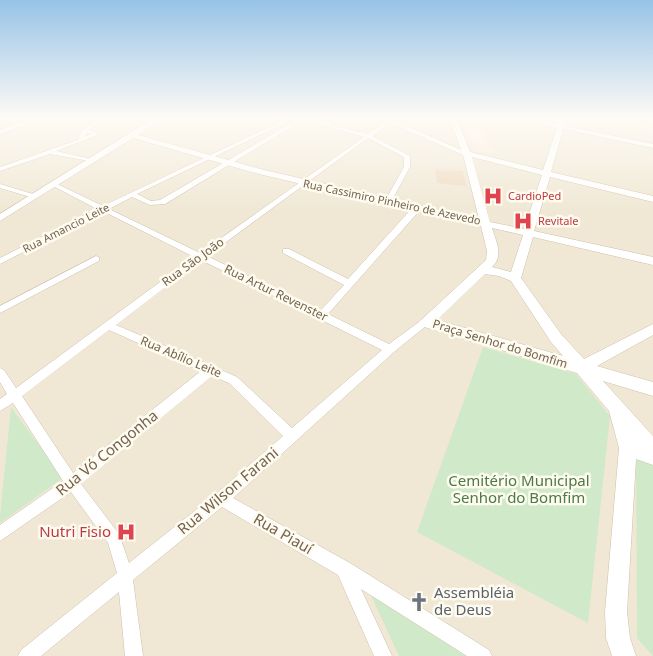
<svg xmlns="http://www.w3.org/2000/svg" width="653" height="656" font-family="'Noto Sans',sans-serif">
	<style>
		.residential { fill: #f0e8d5 }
		.commercial { fill: #fbebde }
		.green { fill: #d0e9c8 }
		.building { fill: #f0dbc2 }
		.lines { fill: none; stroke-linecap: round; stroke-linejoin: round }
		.street-casing { stroke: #cbbfad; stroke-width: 1 }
		.secondary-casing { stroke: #cec0ab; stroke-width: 1 }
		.street { fill: #fff; fill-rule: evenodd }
		.secondary { fill: #fff; fill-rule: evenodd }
		.labels { text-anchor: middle; stroke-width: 5; stroke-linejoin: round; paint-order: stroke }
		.far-health-label { font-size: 11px; fill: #be3a42; stroke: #fefbf0; text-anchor: start }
		.far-street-label { font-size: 11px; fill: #75624e; stroke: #fefbf0 }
		.street-label { font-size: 12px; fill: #75624e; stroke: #fefbf0 }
		.near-street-label { font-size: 15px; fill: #75624e; stroke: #fefbf0 }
		.near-park-label { font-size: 15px; fill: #4d7a46; stroke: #fefbf0 }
		.near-health-label { font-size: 15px; fill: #be3a42; stroke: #fefbf0; text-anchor: end }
		.near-worship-label { font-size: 15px; fill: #5b616d; stroke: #fefbf0; text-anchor: start }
	</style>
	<rect width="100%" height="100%" fill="#fcf7e9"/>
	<rect class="residential" x="0" y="119" width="653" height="537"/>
	<g class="commercial">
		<polygon points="462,119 475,119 494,154 477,151"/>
		<polygon points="593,119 653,119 653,131"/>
	</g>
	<g class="green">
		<polygon points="483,347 576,374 610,416 588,623 417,532"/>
		<polygon points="11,407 63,478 0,523 0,516"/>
		<polygon points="641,459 653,459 653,656 637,638 636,461"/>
		<polygon points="368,589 465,656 399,656"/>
	</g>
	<polygon class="building" points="435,170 463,171 466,186 437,183"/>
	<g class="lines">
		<g class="street-casing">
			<g id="street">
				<path d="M 99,119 L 105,119 L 89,130 L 98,133 L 98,135 L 56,151 L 95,160 L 95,162 L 50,154 L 0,171 L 0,167 L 78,140 L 82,130 ZM 86,133 L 91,134 L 84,137 Z"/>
				<path d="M 286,119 L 293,119 L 137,194 L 151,201 L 160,200 L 298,119 L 311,119 L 367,134 L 391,119 L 397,119 L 372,136 L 410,156 L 410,167 L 391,202 L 385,201 L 404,167 L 404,157 L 368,138 L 207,256 L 320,311 L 344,285 L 283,253 L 283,249 L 289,249 L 348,279 L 414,206 L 420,206 L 420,210 L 328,314 L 389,344 L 423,319 L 426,318 L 431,322 L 394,352 L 233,498 L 350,563 L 489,650 L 492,656 L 467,656 L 361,589 L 392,656 L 374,656 L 338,575 L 222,507 L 133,580 L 143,656 L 125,656 L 119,592 L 41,656 L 18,656 L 21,650 L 117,573 L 108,543 L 71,492 L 0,541 L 0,525 L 63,481 L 13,403 L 0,411 L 0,399 L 7,394 L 0,382 L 0,368 L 4,370 L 16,388 L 194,257 L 103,211 L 0,264 L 0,258 L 97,209 L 51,185 L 51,183 L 55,183 L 103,206 ZM 303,120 L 364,137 L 200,253 L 109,209 L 132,197 L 150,205 L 165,204 ZM 201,260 L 382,350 L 292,428 L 237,377 L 217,368 L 216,366 L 210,365 L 116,325 ZM 109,330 L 201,371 L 73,473 L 22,396 ZM 212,376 L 229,383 L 283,436 L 216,494 L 129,563 L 119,534 L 81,484 Z"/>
				<polygon points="561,125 653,144 653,148 559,128 558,127"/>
				<polygon points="0,184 36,195 37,196 34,198 0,188"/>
				<polygon points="96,256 99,257 99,261 0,313 0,306"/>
			</g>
		</g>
		<g class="secondary-casing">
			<g id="secondary">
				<polygon points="30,119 41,119 0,134 0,130"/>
				<path d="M 152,119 L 161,119 L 138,135 L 264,170 L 479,219 L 463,155 L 381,119 L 391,119 L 461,150 L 450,119 L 457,119 L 470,152 L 543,170 L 557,128 L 524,119 L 538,119 L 558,124 L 559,119 L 566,119 L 551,172 L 653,196 L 653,202 L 550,177 L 534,231 L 653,257 L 653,265 L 533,237 L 521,278 L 561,334 L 584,359 L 653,324 L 653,335 L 597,366 L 653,382 L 653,396 L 603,381 L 653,436 L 653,465 L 636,459 L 627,612 L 630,638 L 636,656 L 612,656 L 606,638 L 605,612 L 619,448 L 609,411 L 577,373 L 421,326 L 419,322 L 486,260 L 487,251 L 481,226 L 259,174 L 133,138 L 0,221 L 0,214 ZM 472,157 L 542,175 L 524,229 L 490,222 ZM 492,228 L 523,235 L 511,272 L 492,267 C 504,256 496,241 492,228 ZM 485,274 L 499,276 L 511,281 L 551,342 L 563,356 L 437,320 Z"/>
				<polygon points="645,119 653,119 653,122 645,121"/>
			</g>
		</g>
		<use href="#street" class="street"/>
		<use href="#secondary" class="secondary"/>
	</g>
	<linearGradient id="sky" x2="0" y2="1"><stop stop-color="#97c3e7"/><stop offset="0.56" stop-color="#fefbf5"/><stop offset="1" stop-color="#fefbf5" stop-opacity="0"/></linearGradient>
	<rect width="653" height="211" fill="url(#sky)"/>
	<defs>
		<g id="hospital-bare" transform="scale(1.5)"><path d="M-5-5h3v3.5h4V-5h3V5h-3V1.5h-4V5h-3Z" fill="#e0444e" stroke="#fefbf0" stroke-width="2.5" paint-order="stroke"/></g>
		<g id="church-bare" transform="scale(1.5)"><path d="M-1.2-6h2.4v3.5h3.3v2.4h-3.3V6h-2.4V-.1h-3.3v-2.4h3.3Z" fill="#6b7280" stroke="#fefbf0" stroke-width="2.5" paint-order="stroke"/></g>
	</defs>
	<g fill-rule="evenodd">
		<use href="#hospital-bare" x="493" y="196"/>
		<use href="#hospital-bare" x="523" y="221"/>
		<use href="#hospital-bare" x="126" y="532"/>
		<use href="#church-bare" x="419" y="602"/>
	</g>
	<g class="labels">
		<g class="far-health-label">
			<text x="508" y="200">CardioPed</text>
			<text x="538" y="225">Revitale</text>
		</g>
		<g class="far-street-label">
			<text transform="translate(392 202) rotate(12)" y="4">Rua Cassimiro Pinheiro de Azevedo</text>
			<text transform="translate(66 228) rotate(-27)" y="4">Rua Amancio Leite</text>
		</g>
		<g class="street-label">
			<text transform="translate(193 262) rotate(-36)" y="4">Rua São João</text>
			<text transform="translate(276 293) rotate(26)" y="4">Rua Artur Revenster</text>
			<text transform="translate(500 344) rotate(17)" y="4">Praça Senhor do Bomfim</text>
			<text transform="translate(181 357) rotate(23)" y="4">Rua Abílio Leite</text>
		</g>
		<g class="near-street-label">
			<text transform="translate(107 453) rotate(-39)" y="5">Rua Vó Congonha</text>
			<text transform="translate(228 491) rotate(-40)" y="5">Rua Wilson Farani</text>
			<text transform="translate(283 534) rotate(30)" y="5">Rua Piauí</text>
		</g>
		<g class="near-park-label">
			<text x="519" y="486">Cemitério Municipal<tspan x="519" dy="17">Senhor do Bomfim</tspan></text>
		</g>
		<g class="near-health-label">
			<text x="111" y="537">Nutri Fisio</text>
		</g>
		<g class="near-worship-label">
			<text x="434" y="598">Assembléia<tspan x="434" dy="17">de Deus</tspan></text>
		</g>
	</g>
</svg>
